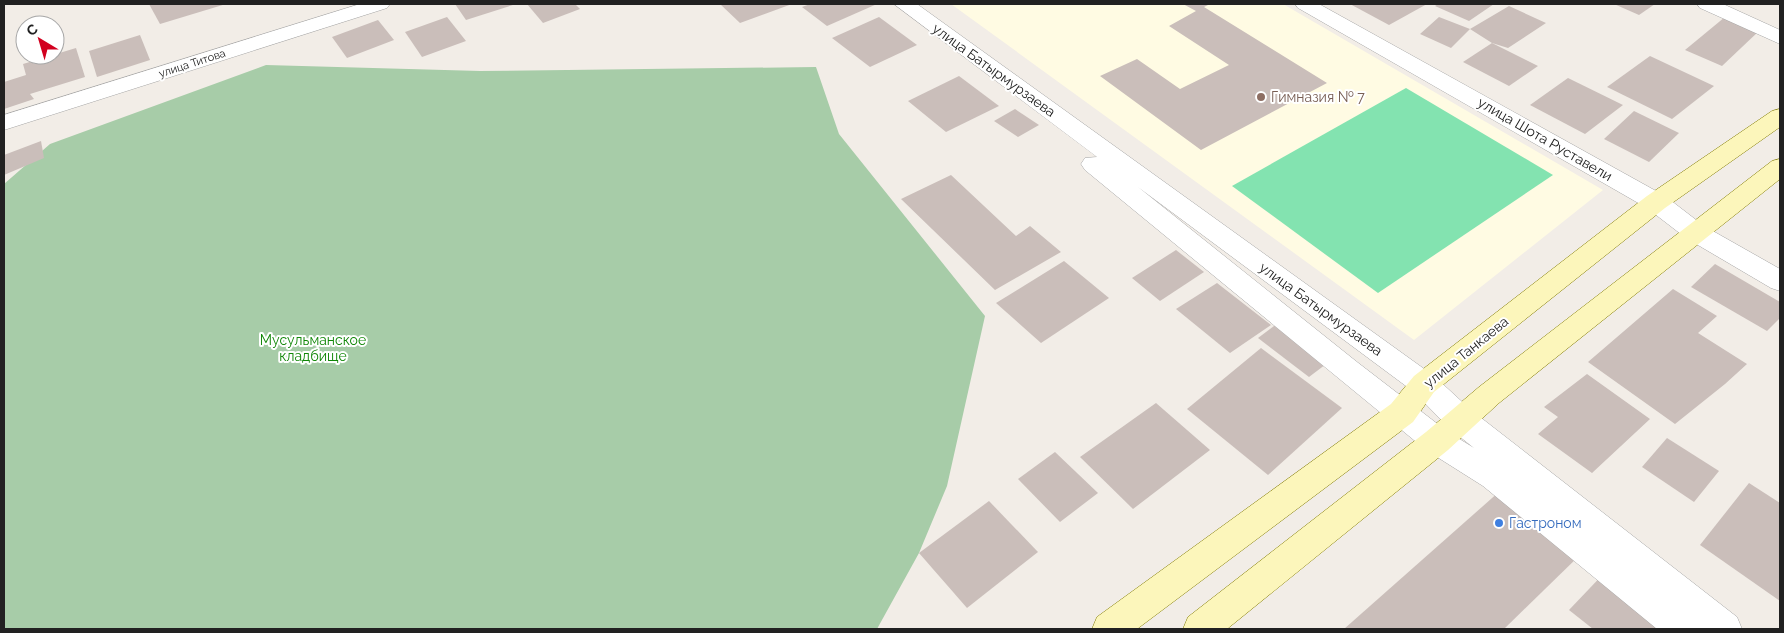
<svg xmlns="http://www.w3.org/2000/svg" width="1784" height="633" font-family="Raleway,sans-serif">
	<style>
		.education { fill: #fffbe3 }
		.cemetery { fill: #a7cca8 }
		.pitch { fill: #83e3b0 }
		.building { fill: #cabeba }
		.lines { fill: none; stroke-linecap: round; stroke-linejoin: round }
		.minor-casing { stroke: #a5a5a5; stroke-width: 1 }
		.secondary-casing { stroke: #807a00; stroke-width: 1 }
		.minor { fill: #fff; fill-rule: evenodd }
		.secondary { fill: #fcf6bb; fill-rule: evenodd }
		.education-dot { fill: #8d6e63; stroke: #fff; stroke-width: 2 }
		.shop-dot { fill: #3f7fe0; stroke: #fff; stroke-width: 2 }
		.labels { text-anchor: middle; stroke-width: 4; stroke-linejoin: round; paint-order: stroke }
		.far-street-label { font-size: 11px; fill: #212121; stroke: #fff }
		.street-label { font-size: 14px; fill: #212121; stroke: #fff }
		.education-label { font-size: 14px; fill: #785e54; stroke: #fff; text-anchor: start }
		.park-label { font-size: 14px; fill: #108707; stroke: #fff }
		.shop-label { font-size: 14px; fill: #366cbe; stroke: #fff; text-anchor: start }
	</style>
	<rect width="100%" height="100%" fill="#f2ede7"/>
	<polygon class="education" points="951,4 1283,4 1603,190 1414,340"/>
	<polygon class="cemetery" points="266,65 480,71 816,67 839,134 985,316 947,486 919,553 877,629 4,629 4,184 50,144"/>
	<polygon class="pitch" points="1406,88 1553,175 1378,293 1232,186"/>
	<g class="building">
		<polygon points="149,4 226,4 160,24"/>
		<polygon points="455,4 516,4 466,20"/>
		<polygon points="527,4 575,4 580,9 543,23"/>
		<polygon points="720,4 792,4 740,23"/>
		<polygon points="810,4 877,4 827,26 802,7"/>
		<polygon points="1183,4 1210,4 1204,7 1327,83 1201,150 1100,76 1137,59 1180,89 1229,65 1169,26 1196,11"/>
		<polygon points="1350,4 1427,4 1389,25"/>
		<polygon points="1438,4 1494,4 1469,21 1435,6"/>
		<polygon points="1614,4 1655,4 1639,15"/>
		<polygon points="1509,6 1546,23 1508,48 1492,43 1470,29 1451,48 1420,34 1439,17 1470,29"/>
		<polygon points="447,17 466,41 422,57 405,32"/>
		<polygon points="879,17 917,45 870,67 832,38"/>
		<polygon points="1725,17 1760,30 1722,66 1685,50"/>
		<polygon points="378,20 394,40 347,58 332,37"/>
		<polygon points="140,35 150,60 97,77 89,51"/>
		<polygon points="1492,43 1538,66 1509,86 1463,62"/>
		<polygon points="76,48 85,77 30,94 34,99 4,109 4,82 26,75 23,64"/>
		<polygon points="1650,56 1714,86 1672,119 1607,87"/>
		<polygon points="959,76 999,106 946,132 908,101"/>
		<polygon points="1568,78 1623,105 1585,134 1530,105"/>
		<polygon points="1015,109 1039,125 1018,137 994,121"/>
		<polygon points="1634,111 1679,133 1649,162 1604,139"/>
		<polygon points="41,141 44,158 4,175 4,155"/>
		<polygon points="951,175 1016,236 1030,226 1061,252 995,290 901,199"/>
		<polygon points="1176,250 1204,272 1160,301 1132,278"/>
		<polygon points="1064,261 1109,298 1041,343 996,303"/>
		<polygon points="1715,264 1780,302 1780,318 1767,331 1691,287"/>
		<polygon points="1217,283 1271,325 1230,353 1176,309"/>
		<polygon points="1673,289 1717,316 1698,333 1747,364 1725,384 1675,424 1588,362"/>
		<polygon points="1286,317 1338,355 1309,377 1258,338"/>
		<polygon points="1261,348 1342,408 1268,475 1187,409"/>
		<polygon points="1587,374 1650,419 1592,473 1538,434 1558,417 1544,407"/>
		<polygon points="1156,403 1210,450 1133,509 1080,457"/>
		<polygon points="1667,438 1719,471 1694,502 1642,467"/>
		<polygon points="1055,452 1098,493 1060,522 1018,479"/>
		<polygon points="1749,483 1780,503 1780,601 1700,545"/>
		<polygon points="1500,491 1581,554 1504,629 1344,629"/>
		<polygon points="989,501 1038,552 967,608 919,553"/>
		<polygon points="1609,568 1685,627 1683,629 1593,629 1569,610"/>
	</g>
	<g class="lines">
		<g class="minor-casing">
			<g id="minor">
				<polygon points="360,4 390,4 387,8 4,130 4,115"/>
				<path d="M 894,4 L 917,4 L 1434,376 L 1471,410 L 1737,617 L 1742,629 L 1657,629 L 1483,486 L 1426,450 L 1085,170 L 1081,164 L 1085,158 L 1097,157 ZM 1138,187 L 1414,392 L 1449,428 L 1474,448 L 1448,432 L 1357,362 Z"/>
				<polygon points="1295,4 1319,4 1665,196 1704,226 1780,269 1780,291 1771,288 1686,238 1647,208 1298,8"/>
				<polygon points="1697,4 1723,4 1780,30 1780,44 1700,8"/>
			</g>
		</g>
		<g class="secondary-casing">
			<g id="secondary">
				<polygon points="1780,109 1780,127 1665,208 1434,392 1413,422 1137,629 1092,629 1097,617 1391,404 1414,376 1647,196 1772,111"/>
				<polygon points="1780,159 1780,179 1499,403 1448,450 1227,629 1183,629 1188,617 1426,432 1479,387 1772,161"/>
			</g>
		</g>
		<use href="#minor" class="minor"/>
		<use href="#secondary" class="secondary"/>
	</g>
	<circle class="education-dot" cx="1261" cy="97" r="5"/>
	<circle class="shop-dot" cx="1499" cy="523" r="5"/>
	<g class="labels">
		<g class="far-street-label">
			<text transform="translate(192 63) rotate(-18)" y="4">улица Титова</text>
		</g>
		<g class="street-label">
			<text transform="translate(994 70) rotate(36)" y="5">улица Батырмурзаева</text>
			<text transform="translate(1545 139) rotate(30)" y="5">улица Шота Руставели</text>
			<text transform="translate(1321 309) rotate(36)" y="5">улица Батырмурзаева</text>
			<text transform="translate(1466 352) rotate(-39)" y="5">улица Танкаева</text>
		</g>
		<g class="education-label">
			<text x="1271" y="102">Гимназия № 7</text>
		</g>
		<g class="park-label">
			<text x="313" y="345">Мусульманское<tspan x="313" dy="16">кладбище</tspan></text>
		</g>
		<g class="shop-label">
			<text x="1509" y="528">Гастроном</text>
		</g>
	</g>
	<rect width="1784" height="633" fill="none" stroke="#212121" stroke-width="10"/>
	<g transform="translate(40 40) rotate(322)"><circle r="24" fill="#ffffff" stroke="#a6a6a6"/>
	<path d="M0-4L9 19L0 12L-9 19Z" fill="#d2001f"/>
	<text y="-8" font-size="14" font-weight="bold" text-anchor="middle" fill="#212121">С</text>
	</g>
</svg>
